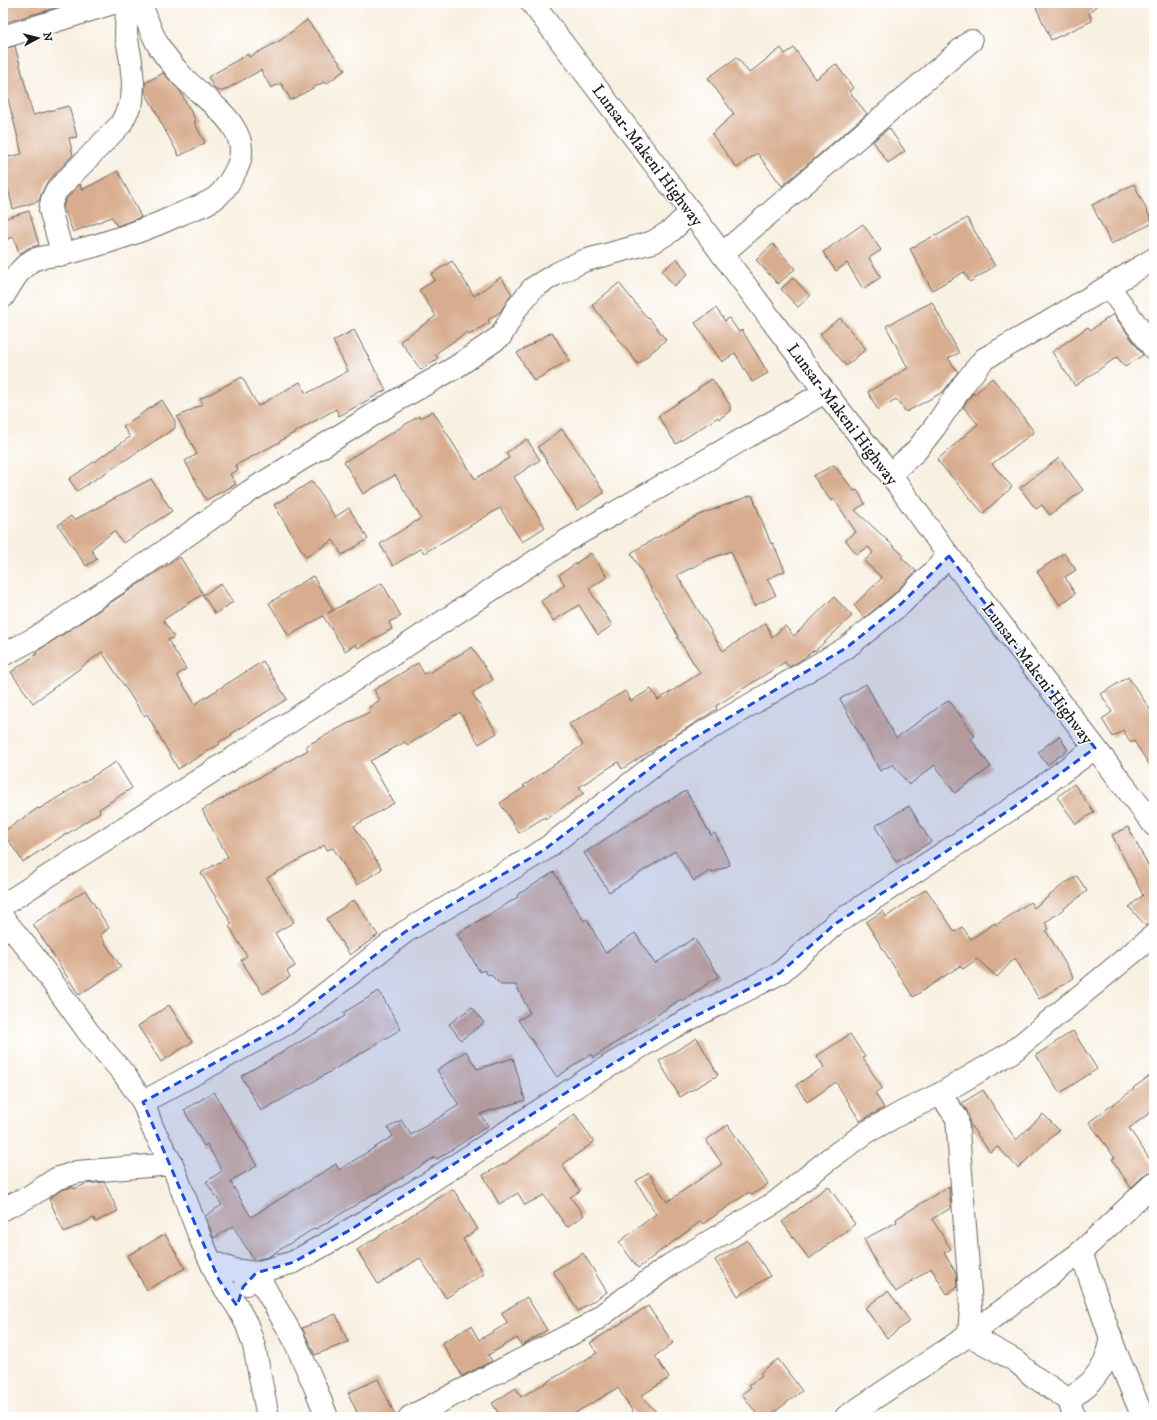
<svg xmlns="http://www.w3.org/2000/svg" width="1157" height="1420" font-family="'IM FELL DW Pica',serif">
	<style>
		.building { fill: #d8ad8f }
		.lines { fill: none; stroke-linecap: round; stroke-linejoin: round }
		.minor-casing { stroke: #696661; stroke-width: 24 }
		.major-casing { stroke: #696661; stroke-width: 24 }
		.minor { stroke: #fff; stroke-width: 22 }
		.major { stroke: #fff; stroke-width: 22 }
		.marked { fill: #1d4ed8; fill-opacity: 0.2; stroke: #1d4ed8; stroke-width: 3; stroke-dasharray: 8 5; stroke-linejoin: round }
		.labels { text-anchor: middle; stroke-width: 3; stroke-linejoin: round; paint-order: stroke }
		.street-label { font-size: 17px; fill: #1c1c1c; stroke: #fff }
	</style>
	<rect width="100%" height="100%" fill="#fff"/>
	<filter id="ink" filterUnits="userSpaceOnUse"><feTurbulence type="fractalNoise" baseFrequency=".025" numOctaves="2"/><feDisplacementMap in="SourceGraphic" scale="8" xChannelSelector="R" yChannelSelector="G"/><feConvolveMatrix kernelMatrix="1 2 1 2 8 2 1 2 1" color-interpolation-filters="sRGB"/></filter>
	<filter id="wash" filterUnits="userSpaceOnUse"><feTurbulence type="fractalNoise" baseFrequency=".012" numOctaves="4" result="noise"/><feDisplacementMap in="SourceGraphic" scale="16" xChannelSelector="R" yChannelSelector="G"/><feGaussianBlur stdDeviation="0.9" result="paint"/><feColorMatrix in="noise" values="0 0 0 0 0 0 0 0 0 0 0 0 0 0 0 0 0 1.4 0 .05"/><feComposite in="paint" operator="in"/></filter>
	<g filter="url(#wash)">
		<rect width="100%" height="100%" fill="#f8f0e1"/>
		<g id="blocks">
			<g class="building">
				<polygon points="3,3 58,3 59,7 3,23"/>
				<polygon points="1034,3 1099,3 1089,13 1092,21 1051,40"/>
				<polygon points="307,20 345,70 326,84 324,82 291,100 281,83 271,88 261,70 223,91 218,91 214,88 208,77 248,54 249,57 281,40"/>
				<polygon points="15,46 33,115 69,106 77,137 69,138 73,155 47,182 41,195 39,201 13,209 7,184 3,185 3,158 22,154 3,79 3,49"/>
				<polygon points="781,48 785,54 794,48 816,79 836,64 853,88 849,91 867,114 782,186 757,153 737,168 712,134 734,114 708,78 737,57 749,73"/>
				<polygon points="163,73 180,91 196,121 194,122 205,143 179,156 158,117 159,117 145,92 145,83"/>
				<polygon points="889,128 905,151 888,163 873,141"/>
				<polygon points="118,171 141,217 117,226 112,217 73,232 63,206 67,198 80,184 82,190"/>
				<polygon points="1134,184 1153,223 1111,244 1092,205"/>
				<polygon points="29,211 39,245 28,248 19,254 14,237 3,240 3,219"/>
				<polygon points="967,218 995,266 970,282 964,272 932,290 910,249 935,235 936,236"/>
				<polygon points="863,224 881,250 869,258 881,277 863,289 847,263 836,271 823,252"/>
				<polygon points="773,244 795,269 778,284 756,260"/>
				<polygon points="677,258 688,274 674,286 662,271"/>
				<polygon points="452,261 474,296 501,277 512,294 500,312 488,320 490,322 469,335 467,332 435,354 438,358 421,370 400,341 436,316 419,290 435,280 431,274"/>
				<polygon points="793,278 810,296 798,307 781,289"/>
				<polygon points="619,283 648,319 649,318 666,340 638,364 592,305"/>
				<polygon points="932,302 959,353 948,358 958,372 943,392 906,412 896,399 878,410 868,392 908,368 886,326"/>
				<polygon points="716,308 725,321 729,318 739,332 742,330 768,373 752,382 735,353 722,362 695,323"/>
				<polygon points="1113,314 1143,355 1125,367 1117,357 1075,386 1052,352 1088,327 1091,330"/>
				<polygon points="840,318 866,349 846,366 820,334"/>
				<polygon points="354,330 386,390 339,416 336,409 280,441 280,442 236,465 238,470 230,474 236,484 206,500 185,461 197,454 177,417 203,404 200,399 242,377 258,406 300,382 306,394 348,371 333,341"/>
				<polygon points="552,332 569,360 534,381 517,353"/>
				<polygon points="992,378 1007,395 1034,432 992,464 1012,487 983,513 937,460 978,424 963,407 973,393 974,395"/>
				<polygon points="712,379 730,405 730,411 719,419 718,417 676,444 658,416 699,389 698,388"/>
				<polygon points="162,400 175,421 175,428 77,491 69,479 130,437 123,426"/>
				<polygon points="433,411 475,479 509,458 506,453 527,439 540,460 514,477 545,527 522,542 500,508 424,553 421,548 393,566 380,544 421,518 395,475 363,494 344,462 419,416 420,418"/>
				<polygon points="562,429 581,456 604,493 577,510 538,447"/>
				<polygon points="1059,458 1083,490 1050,515 1042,505 1036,509 1020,488"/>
				<polygon points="834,465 854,491 857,490 865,504 855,510 903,555 901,557 916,571 893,595 864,618 854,605 882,578 864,561 873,553 869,547 856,554 846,540 856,532 834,499 831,501 813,476"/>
				<polygon points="151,479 172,511 123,543 114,531 91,549 97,559 86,566 58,525 71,516 74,520"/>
				<polygon points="312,481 335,517 349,508 368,539 342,555 333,540 306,557 274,505"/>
				<polygon points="752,495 771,544 773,543 785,571 767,579 776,595 754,606 731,551 709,559 677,575 723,651 766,623 772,637 785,626 794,636 834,597 852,616 815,651 814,650 804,658 789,667 785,662 716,706 717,709 622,769 618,762 579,787 584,793 546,819 545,817 519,833 500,803 525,787 523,786 583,745 569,724 625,691 631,701 651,689 658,700 700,673 677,637 678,636 631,553 654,539 699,515"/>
				<polygon points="591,553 607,577 589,589 612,625 598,635 579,605 553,621 541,601 565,585 559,575"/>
				<polygon points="1064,553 1076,570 1065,577 1075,594 1060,605 1037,572"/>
				<polygon points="180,557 203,594 163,620 174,637 168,640 186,669 177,675 195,704 263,661 287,699 231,734 232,735 219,742 220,744 178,769 147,714 144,716 102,652 33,703 11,672 37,654 36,652"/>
				<polygon points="313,576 333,610 328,613 382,583 401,616 389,622 392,629 358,648 356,644 345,651 323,616 289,636 269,603"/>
				<polygon points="221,584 233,602 215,614 203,595"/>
				<polygon points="472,647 493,680 472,693 497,733 479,744 460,712 408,745 405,742 370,761 394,803 354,826 382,869 357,885 333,848 327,850 325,845 267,878 294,922 275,933 295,966 287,971 290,977 263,994 241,960 247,956 229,926 232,924 201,873 228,857 202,810 308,750 306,746 371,711 369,707 380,700 374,690 418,663 424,674 428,671 429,673"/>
				<polygon points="1128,677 1154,715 1154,772 1134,741 1131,743 1123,730 1113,737 1102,719 1112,712 1101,694"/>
				<polygon points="866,684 896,738 949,700 975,736 971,739 991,767 955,793 935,765 909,785 893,764 880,771 840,699"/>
				<polygon points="1059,736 1068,750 1047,765 1038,752"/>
				<polygon points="116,762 132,788 99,809 100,812 67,834 67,833 23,862 3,832 38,808 39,809"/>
				<polygon points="1074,784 1094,812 1076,824 1057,797"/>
				<polygon points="686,791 711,835 715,833 730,865 712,873 711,870 694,881 675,851 609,892 584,853 636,819"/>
				<polygon points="909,806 931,842 896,862 875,826"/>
				<polygon points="1128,827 1154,877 1154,923 1146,926 1129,907 1143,895 1112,835"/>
				<polygon points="554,872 584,921 587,919 605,953 635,933 655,964 694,938 719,976 682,1001 681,999 593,1058 591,1054 557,1077 518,1020 530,1013 516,985 501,985 490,974 488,975 484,970 480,972 457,934 518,897 517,895"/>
				<polygon points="1077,876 1087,891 1045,923 1049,929 1046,931 1074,978 1039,999 1015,958 997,977 977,959 963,969 960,966 913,997 866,922 883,911 886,917 926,889 955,932 962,927 971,939 995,923 996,925 1030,902 1034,908 1064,884"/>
				<polygon points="85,890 109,928 100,935 121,967 79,995 33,924"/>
				<polygon points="354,900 378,935 350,955 326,919"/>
				<polygon points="379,991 401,1029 313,1082 261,1111 241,1076 345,1016 343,1013"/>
				<polygon points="169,1005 192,1042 161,1062 138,1026"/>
				<polygon points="472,1007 484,1023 461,1040 449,1024"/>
				<polygon points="1073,1031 1097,1069 1060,1093 1036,1055"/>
				<polygon points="850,1034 865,1057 863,1058 882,1088 875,1093 884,1108 860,1121 836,1082 807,1102 796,1085 824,1067 817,1056"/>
				<polygon points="697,1038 718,1075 680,1097 659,1061"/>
				<polygon points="466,1051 477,1069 513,1058 525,1100 480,1114 488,1126 437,1159 435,1157 376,1194 375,1193 316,1229 315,1228 268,1257 254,1260 233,1226 214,1238 205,1216 222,1205 206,1182 222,1171 207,1144 204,1146 184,1110 214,1092 257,1166 230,1181 251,1217 336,1164 339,1170 393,1136 388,1128 401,1120 411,1135 459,1105 437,1070"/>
				<polygon points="1154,1073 1154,1110 1129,1128 1154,1166 1154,1171 1145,1174 1131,1188 1112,1159 1115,1158 1089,1122 1134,1089 1133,1088"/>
				<polygon points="983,1090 1016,1140 1043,1114 1059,1130 1018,1168 998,1147 990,1152 970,1125 967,1111 962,1103"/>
				<polygon points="575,1114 594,1142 562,1165 580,1191 570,1197 584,1215 567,1227 544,1195 525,1205 518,1193 499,1204 483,1175 506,1163"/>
				<polygon points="728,1125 768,1184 752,1195 749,1192 703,1224 701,1221 638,1268 619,1242 656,1214 636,1181 649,1173 667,1202 722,1164 706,1140"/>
				<polygon points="104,1182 118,1211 95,1222 94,1218 64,1232 49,1199 61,1190 73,1187 74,1189 86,1184"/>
				<polygon points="828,1186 855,1224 809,1259 782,1222"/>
				<polygon points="949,1186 951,1208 932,1219 951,1249 944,1253 956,1273 957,1287 947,1294 931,1268 896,1292 878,1266 864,1239 897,1222 896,1219"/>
				<polygon points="453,1189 478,1229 463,1239 484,1274 446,1298 420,1258 378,1284 357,1250"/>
				<polygon points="165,1234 185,1268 147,1290 127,1256"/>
				<polygon points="747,1240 770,1276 738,1296 715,1260"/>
				<polygon points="583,1253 607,1292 578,1311 553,1271"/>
				<polygon points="888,1291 910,1321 887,1338 865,1308"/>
				<polygon points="527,1297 547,1330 522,1346 517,1338 488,1355 492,1361 462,1376 442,1343 471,1326 479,1340 508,1323 501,1313"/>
				<polygon points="648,1306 673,1343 655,1356 669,1378 641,1396 661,1417 636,1417 618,1388 568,1417 501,1417 492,1403 516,1388 521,1397 597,1353 590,1343"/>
				<polygon points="336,1314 348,1342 315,1355 302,1328"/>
				<polygon points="778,1359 802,1391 768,1417 759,1417 742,1394 751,1387 749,1385 762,1375 760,1373"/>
				<polygon points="378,1379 396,1417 359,1417 348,1393"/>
			</g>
		</g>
	</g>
	<g filter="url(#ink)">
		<use href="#blocks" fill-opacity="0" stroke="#696661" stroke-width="1"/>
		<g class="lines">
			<g class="minor-casing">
				<g id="minor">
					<polyline points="3,37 113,3"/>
					<polyline points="722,254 971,41"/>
					<polyline points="63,255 50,210 52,200 56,191 121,124 132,101 133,83 131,61 126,34 127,3"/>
					<polyline points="1109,287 1154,349"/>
					<path d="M 3,297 C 11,284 19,268 33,260 C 41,256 62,255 72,252 C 112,242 146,230 183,213 C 195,208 209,204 219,195 C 227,187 232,178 237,168 C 256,128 204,100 182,76 C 174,67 166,57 160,48 C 151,34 146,18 141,3"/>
					<polyline points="890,474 916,451 934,428 963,385 984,359 1047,323 1154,259"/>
					<polyline points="3,655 37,637 149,562 250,491 394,402 456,367 501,336 516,309 533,288 554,275 583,261 653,242 671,231 691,212"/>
					<polyline points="3,905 293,720 566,541 825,392"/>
					<polyline points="3,918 33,955 89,1033 124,1074 143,1102 153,1129 172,1164 201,1240 219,1280 237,1306 247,1325 254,1346 268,1417"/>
					<polyline points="940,1094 957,1118 971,1307 969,1335 1016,1361 1033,1376 1069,1400 1074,1417"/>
					<polyline points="143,1102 286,1024 405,932 544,850 674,750 846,648 901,604 949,556"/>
					<polyline points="3,1209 30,1196 56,1179 77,1172 172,1164"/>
					<polyline points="1081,1252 1115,1350 1143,1417"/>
					<polyline points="212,1262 233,1270 256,1273 294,1262 350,1230 430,1182 586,1080 670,1029 780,973 835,924 1014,807 1095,748"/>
					<polyline points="246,1284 256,1273 293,1337 315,1387 327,1417"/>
					<polyline points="1069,1400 1091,1382 1105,1363 1111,1337"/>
					<polyline points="410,1417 587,1326 670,1265 776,1202 829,1159 867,1132 905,1111 940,1094 1012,1052 1154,935"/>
					<polyline points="846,1417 969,1335 1081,1252 1154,1183"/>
				</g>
			</g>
			<g class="major-casing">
				<polyline id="major" points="532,3 691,212 825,392 890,474 949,556 1154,825"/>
			</g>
			<use href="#minor" class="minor"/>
			<use href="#major" class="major"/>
		</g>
	</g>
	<path class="marked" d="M 949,556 L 1095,748 L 1014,807 L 835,924 L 780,973 L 670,1029 L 586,1080 L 350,1230 L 294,1262 L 256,1273 L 243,1287 L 237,1306 L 219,1280 L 143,1102 L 286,1024 L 405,932 L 544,850 L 674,750 L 846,648 L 901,604 Z"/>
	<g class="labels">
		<g class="street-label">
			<text transform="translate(648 155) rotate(53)" y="6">Lunsar-Makeni Highway</text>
			<text transform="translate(843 414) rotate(53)" y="6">Lunsar-Makeni Highway</text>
			<text transform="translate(1038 673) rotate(53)" y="6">Lunsar-Makeni Highway</text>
		</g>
	</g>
	<rect width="1157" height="1420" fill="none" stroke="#fff" stroke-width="16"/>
	<g transform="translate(38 38) rotate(83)" stroke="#ffffff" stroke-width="3" paint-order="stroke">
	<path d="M0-3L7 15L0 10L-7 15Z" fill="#1c1c1c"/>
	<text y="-6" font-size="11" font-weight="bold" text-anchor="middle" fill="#1c1c1c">N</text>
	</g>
</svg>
